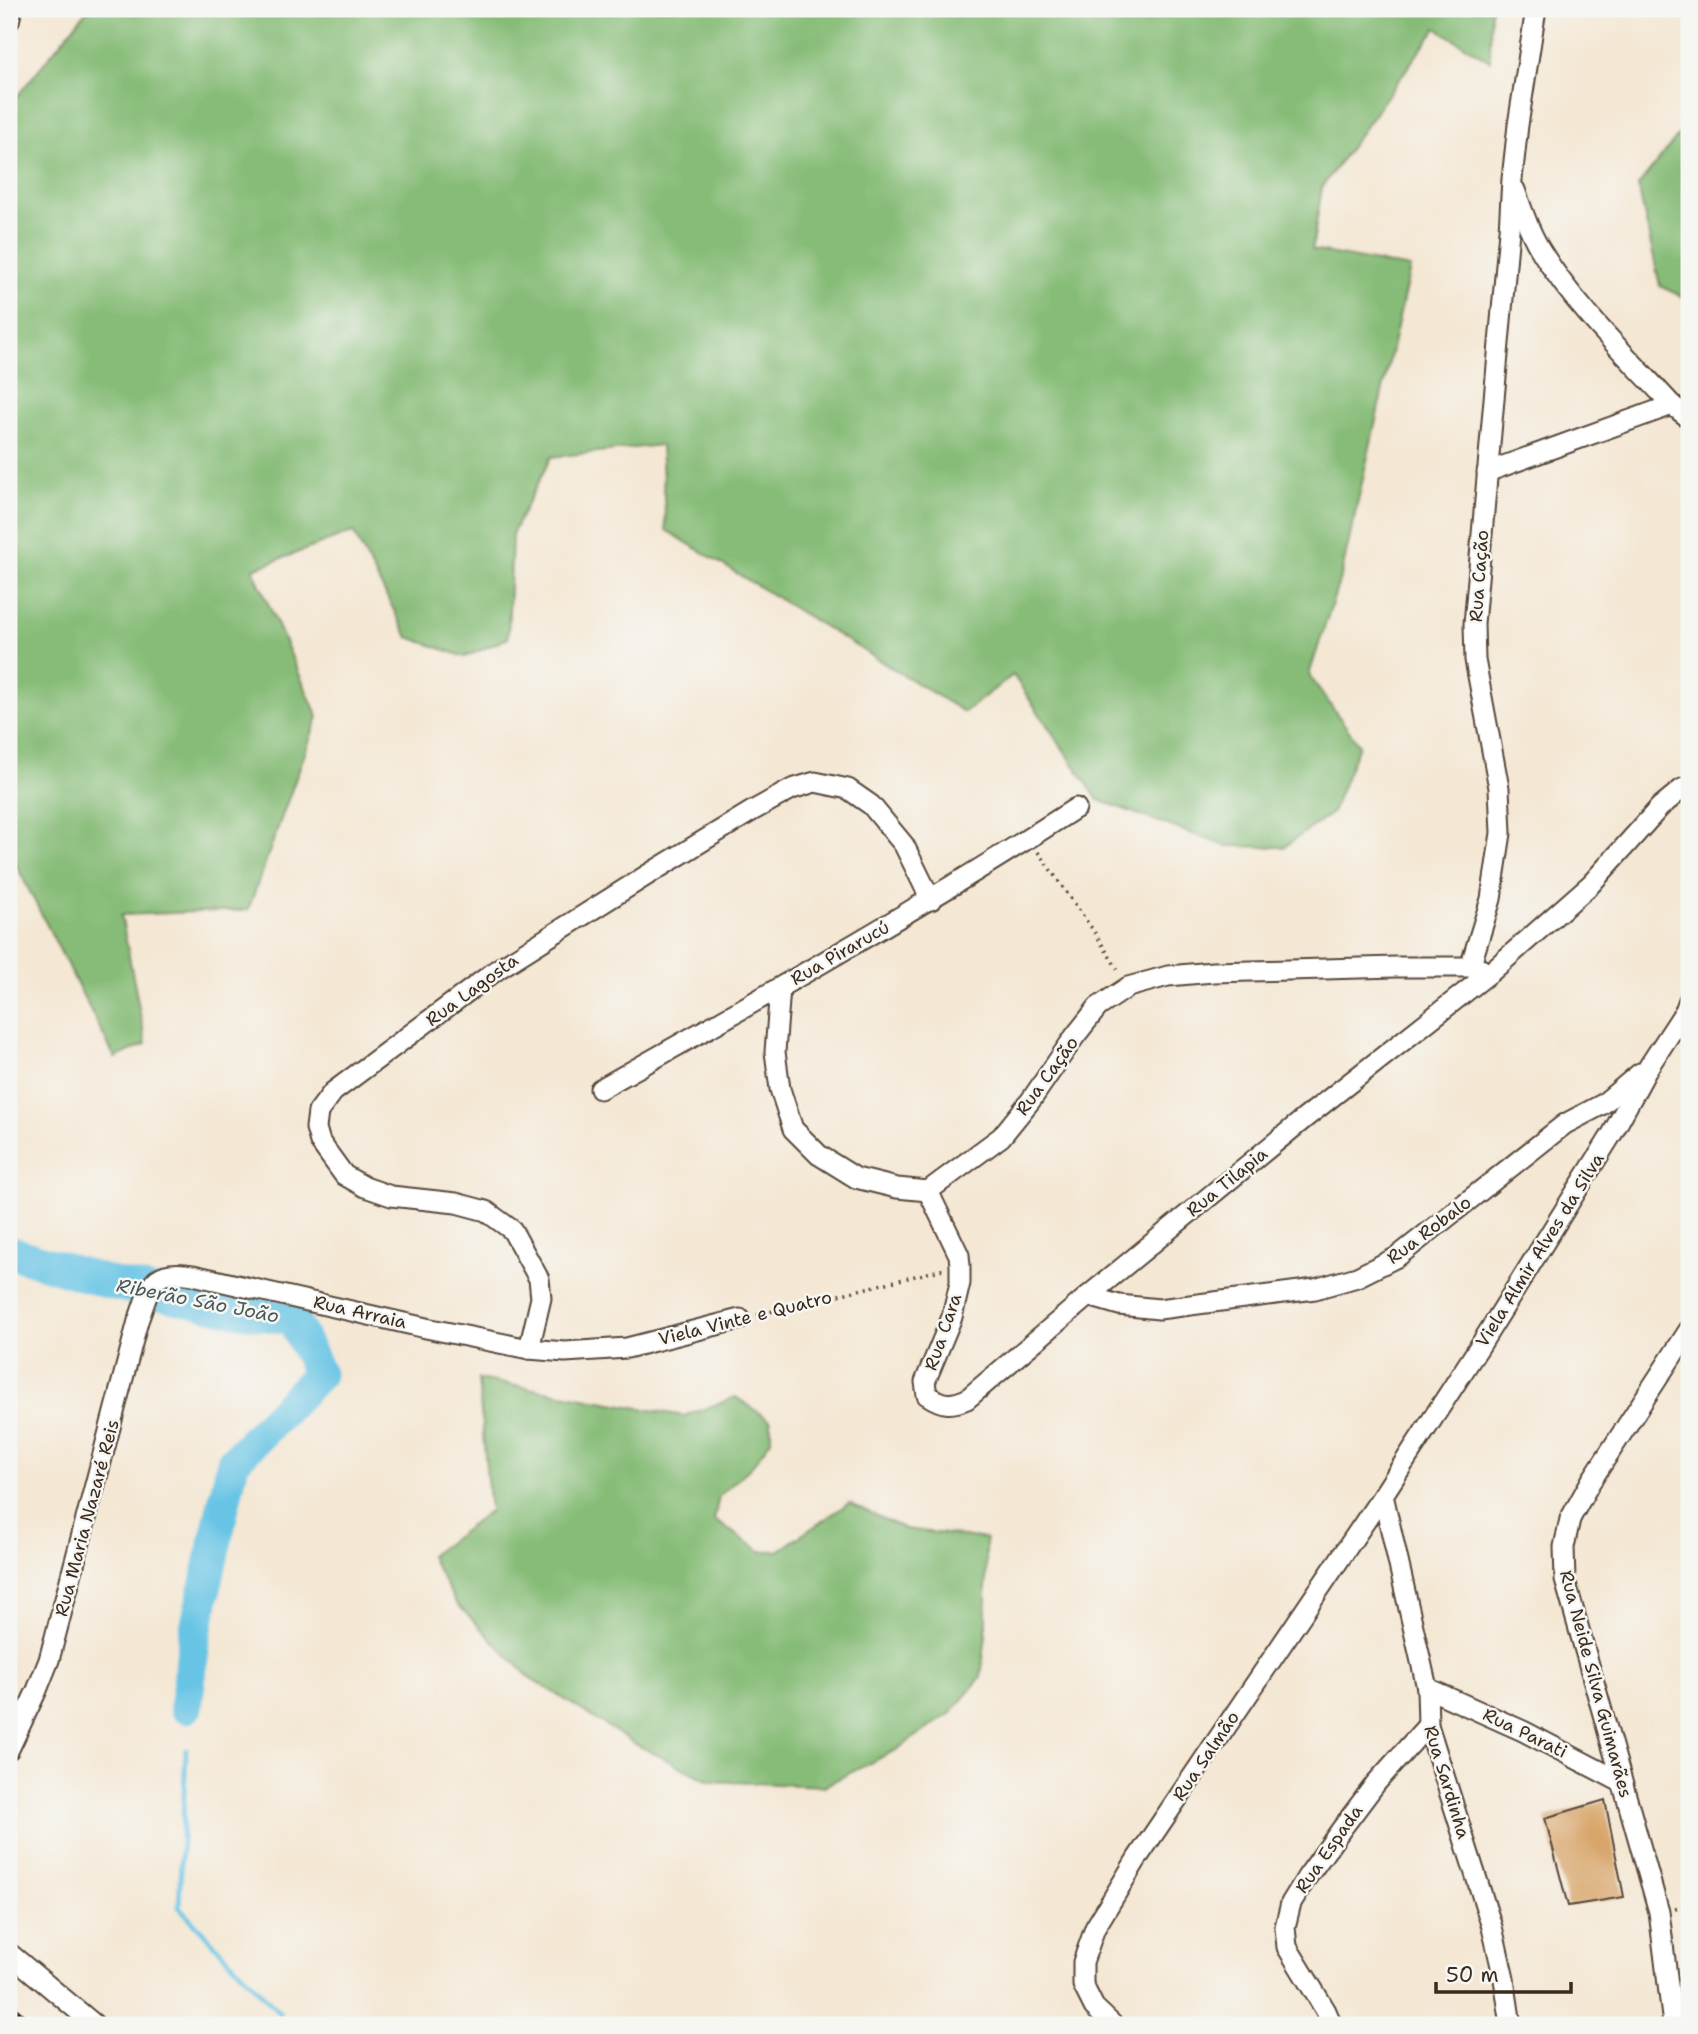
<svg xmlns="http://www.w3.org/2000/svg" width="1698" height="2034" font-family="'Shantell Sans',sans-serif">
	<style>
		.forest { fill: #86bc77; stroke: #60734a; stroke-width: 2 }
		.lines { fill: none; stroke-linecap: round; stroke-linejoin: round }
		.stream { stroke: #67c4e5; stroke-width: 5 }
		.river { stroke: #67c4e5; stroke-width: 33 }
		.building { fill: #d8a56a }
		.minor-casing { stroke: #574639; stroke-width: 23 }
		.path { stroke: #574639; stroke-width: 3.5; stroke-dasharray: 2 5; stroke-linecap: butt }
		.minor { stroke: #fff; stroke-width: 19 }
		.rail { stroke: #3b2a1e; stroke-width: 5 }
		.labels { text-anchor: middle; stroke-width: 5; stroke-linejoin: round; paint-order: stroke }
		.street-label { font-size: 18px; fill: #3b2a1e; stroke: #f6f6f2 }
		.water-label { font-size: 19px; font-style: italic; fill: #48585a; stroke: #f6f6f2 }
	</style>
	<rect width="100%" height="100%" fill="#f6f6f2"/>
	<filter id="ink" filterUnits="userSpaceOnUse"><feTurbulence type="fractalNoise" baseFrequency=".0143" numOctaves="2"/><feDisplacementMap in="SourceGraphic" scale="14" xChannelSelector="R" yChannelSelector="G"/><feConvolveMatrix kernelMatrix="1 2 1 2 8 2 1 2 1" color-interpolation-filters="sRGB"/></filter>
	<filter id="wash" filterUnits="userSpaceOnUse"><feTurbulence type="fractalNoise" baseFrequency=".00686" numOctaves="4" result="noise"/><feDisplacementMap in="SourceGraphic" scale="28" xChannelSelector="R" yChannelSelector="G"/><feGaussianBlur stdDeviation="1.57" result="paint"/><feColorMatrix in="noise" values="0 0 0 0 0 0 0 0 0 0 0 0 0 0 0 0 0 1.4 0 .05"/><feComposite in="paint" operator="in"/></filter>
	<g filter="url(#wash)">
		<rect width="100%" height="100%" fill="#f4e7d3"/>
		<g class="forest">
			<polygon points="88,9 1491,9 1490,61 1436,28 1322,187 1312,250 1410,268 1342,572 1309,675 1359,745 1332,813 1284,847 1226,846 1098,800 1013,675 964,712 666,530 661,445 551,457 512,534 508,638 465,657 408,637 353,532 253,569 318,717 248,910 121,915 146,1044 115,1058 9,851 9,106"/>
			<polygon points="1689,122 1689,300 1660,286 1638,186"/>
			<polygon points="478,1379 684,1416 736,1397 771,1421 771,1440 750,1468 719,1496 714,1520 761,1551 778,1551 849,1503 905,1529 986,1539 986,1635 981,1677 951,1713 896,1750 824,1786 709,1781 635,1744 529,1677 456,1603 430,1556 490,1511"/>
		</g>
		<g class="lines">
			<polyline class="stream" points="186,1750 179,1907 280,2013"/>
			<polyline class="river" points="9,1252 110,1283 235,1310 293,1319 319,1374 233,1462 195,1633 186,1707"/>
		</g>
		<g id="blocks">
			<polygon class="building" points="1605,1800 1624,1897 1568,1906 1545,1818"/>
		</g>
	</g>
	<g filter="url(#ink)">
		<use href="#blocks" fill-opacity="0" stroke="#574639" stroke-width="2"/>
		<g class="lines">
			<g class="minor-casing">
				<g id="minor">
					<polyline points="9,21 12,9"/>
					<path d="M 1515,190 C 1523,212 1530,234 1543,254 C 1576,308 1629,358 1672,405 L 1689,418"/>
					<polyline points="1487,472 1672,405"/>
					<polyline points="1470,967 1491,899 1501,833 1499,788 1475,660 1474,624 1509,231 1512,179 1518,125 1536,9"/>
					<polyline points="780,988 775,1052 780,1089 793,1129 819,1155 856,1178 897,1188 928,1191 1001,1137 1031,1100 1075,1036 1098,1007 1128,987 1168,976 1213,972 1396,967 1470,967 1481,969"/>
					<path d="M 600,1089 C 761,999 921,908 1076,808"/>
					<path d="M 928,1191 L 959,1255 L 960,1266 L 960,1283 L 952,1317 L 925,1382 L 927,1395 C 942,1405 951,1406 967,1399 L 1088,1296 L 1305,1118 L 1492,971 L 1591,884 L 1660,807 L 1682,789 L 1689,786"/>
					<polyline points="1088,1296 1119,1305 1159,1309 1315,1289 1357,1277 1397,1257 1565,1124 1603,1104 1640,1073"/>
					<polyline points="529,1349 541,1298 539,1279 512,1230 486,1211 456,1203 391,1196 365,1187 344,1175 320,1142 316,1128 318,1112 333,1092 498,969 652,872 752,811 792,789 815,782 848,789 871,805 904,845 931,900"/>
					<polyline points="1383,1495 1427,1688 1428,1725 1492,1927 1504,1979 1511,2025"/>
					<polyline points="1427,1688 1523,1731 1621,1782"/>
					<path d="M 9,1749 L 37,1690 L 49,1660 L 138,1321 C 151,1287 150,1267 193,1275 L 426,1328 L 529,1349 L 565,1352 L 627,1348 L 740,1319"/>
					<polyline points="9,1953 95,2025"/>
					<polyline points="1113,2025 1094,2007 1083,1985 1083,1962 1095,1928 1138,1857 1383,1495 1481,1344 1612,1134 1649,1066 1685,1011 1689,1000"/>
					<polyline points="1332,2025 1326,2011 1287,1947 1285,1927 1291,1903 1307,1877 1343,1827 1376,1783 1428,1725"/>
					<polyline points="1673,2025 1659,1912 1565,1580 1564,1547 1570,1519 1591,1481 1689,1330"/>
				</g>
			</g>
			<g class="path">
				<polyline points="1038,852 1093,930 1120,973"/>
				<polyline points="757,1315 944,1269"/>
				<polyline points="1675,1909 1689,1905"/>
			</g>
			<use href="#minor" class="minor"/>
			<polyline class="rail" points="9,2004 33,2025"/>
		</g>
	</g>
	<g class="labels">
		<g class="street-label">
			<text transform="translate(1479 576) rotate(-86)" y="6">Rua Cação</text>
			<text transform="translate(840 953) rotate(-30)" y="6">Rua Pirarucú</text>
			<text transform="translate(472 990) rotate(-36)" y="6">Rua Lagosta</text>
			<text transform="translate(1047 1076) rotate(-54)" y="6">Rua Cação</text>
			<text transform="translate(1227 1182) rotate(-39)" y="6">Rua Tilapia</text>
			<text transform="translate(1429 1230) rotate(-37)" y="6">Rua Robalo</text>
			<text transform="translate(1540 1250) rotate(-58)" y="6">Viela Almir Alves da Silva</text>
			<text transform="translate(360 1312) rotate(13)" y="6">Rua Arraia</text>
			<text transform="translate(745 1318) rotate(-14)" y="6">Viela Vinte e Quatro</text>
			<text transform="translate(943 1332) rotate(-71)" y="6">Rua Cara</text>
			<text transform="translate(87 1518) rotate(-75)" y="6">Rua Maria Nazaré Reis</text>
			<text transform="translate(1596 1684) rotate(75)" y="6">Rua Neide Silva Guimarães</text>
			<text transform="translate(1525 1733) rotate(26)" y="6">Rua Parati</text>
			<text transform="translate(1206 1756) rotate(-56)" y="6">Rua Salmão</text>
			<text transform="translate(1447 1782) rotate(73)" y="6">Rua Sardinha</text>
			<text transform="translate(1329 1849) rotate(-55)" y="6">Rua Espada</text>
		</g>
		<g class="water-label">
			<text transform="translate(198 1300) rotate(11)" y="7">Riberão São João</text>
		</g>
	</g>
	<rect width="1698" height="2034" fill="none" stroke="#f6f6f2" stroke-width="35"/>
	<path d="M1436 1982v10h135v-10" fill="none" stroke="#3b2a1e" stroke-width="3.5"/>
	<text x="1446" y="1982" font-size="21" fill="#3b2a1e" stroke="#f6f6f2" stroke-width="5" paint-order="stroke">50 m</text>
</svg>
